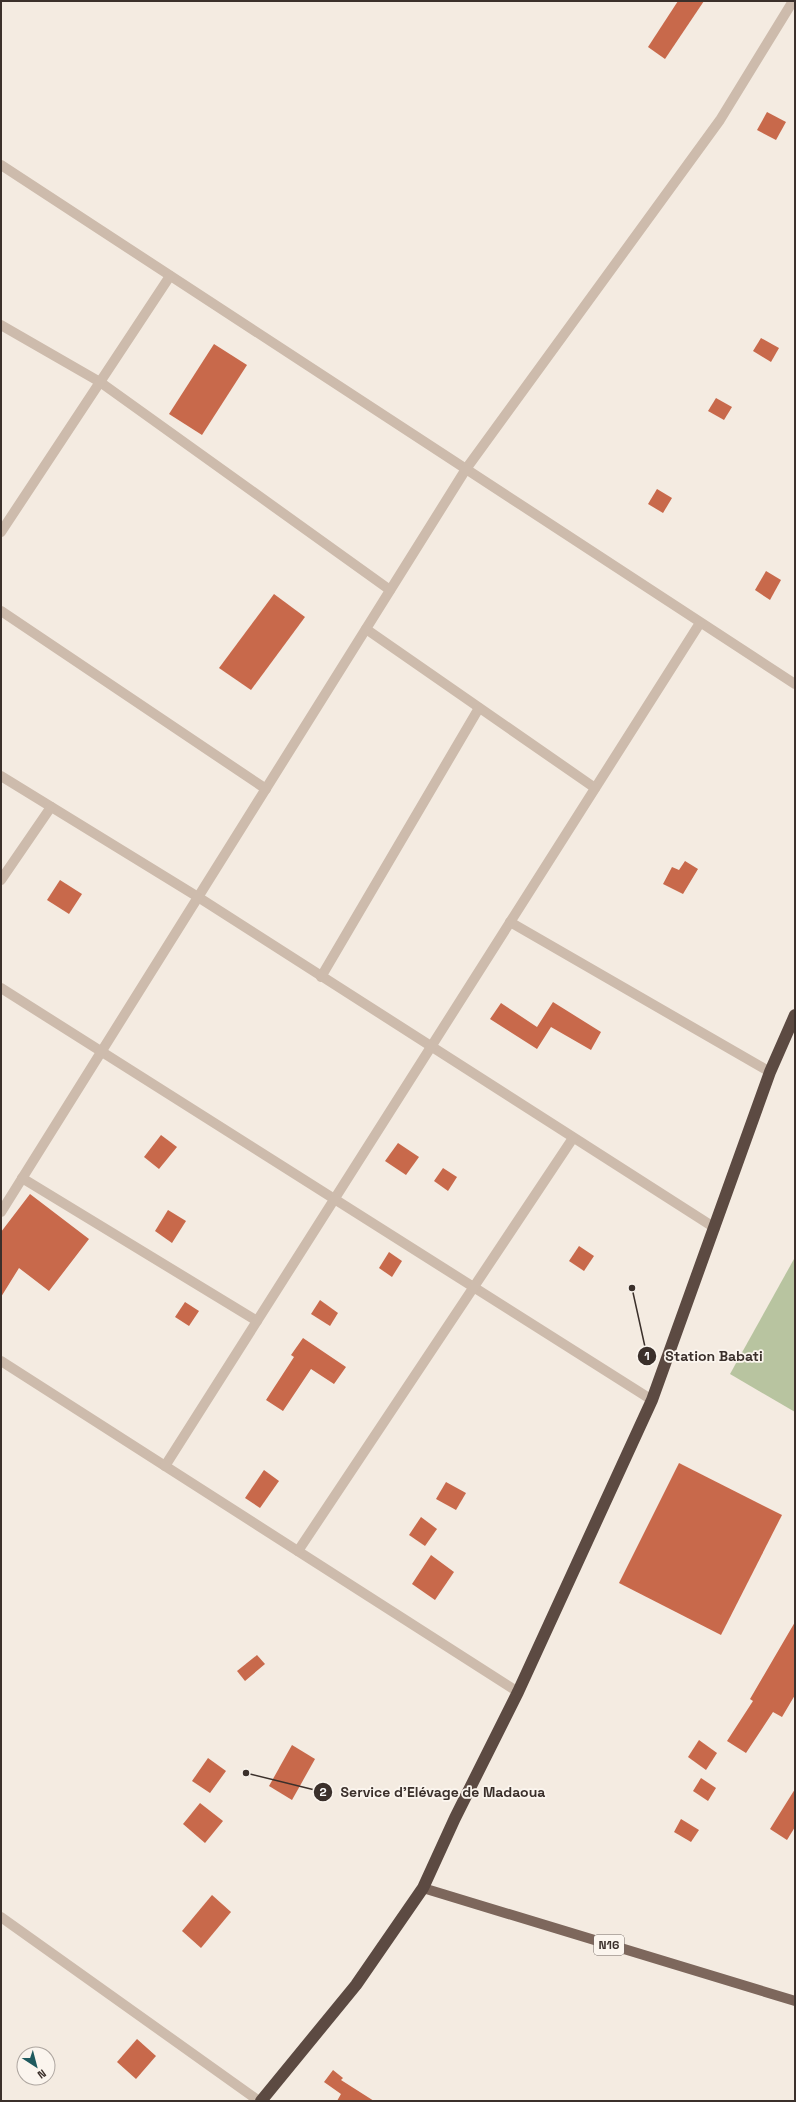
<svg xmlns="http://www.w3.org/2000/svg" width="796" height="2102" font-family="'Space Grotesk',sans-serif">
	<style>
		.green { fill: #b8c4a0 }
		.building { fill: #c8694b }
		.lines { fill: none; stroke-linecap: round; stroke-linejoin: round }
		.minor { stroke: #cdbbac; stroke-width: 10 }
		.major { stroke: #7d675c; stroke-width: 10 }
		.highway { stroke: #5c4a42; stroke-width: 12 }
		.labels { text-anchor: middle; stroke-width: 3.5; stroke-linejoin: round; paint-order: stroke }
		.shield { fill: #fbf5ee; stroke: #756b66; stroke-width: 1 }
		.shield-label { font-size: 12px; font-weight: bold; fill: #3b302b }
		.leader { fill: none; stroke: #3b302b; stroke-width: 1.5 }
		.callout-dot { fill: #3b302b; stroke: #fbf5ee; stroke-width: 1.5 }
		.mark-label { font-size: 12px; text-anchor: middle; font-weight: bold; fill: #fff }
		.callout-label { font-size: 14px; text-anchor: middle; font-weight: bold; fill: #3b302b; stroke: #fbf5ee; stroke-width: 3.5; stroke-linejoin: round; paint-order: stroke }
	</style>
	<rect width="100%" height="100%" fill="#f4ebe1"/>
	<polygon class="green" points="794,1259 795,1260 795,1412 730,1374"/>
	<g class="building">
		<polygon points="678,1 704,1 665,59 648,47"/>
		<polygon points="767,112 786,122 776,140 757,130"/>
		<polygon points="761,338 779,348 771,362 753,351"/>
		<polygon points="214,344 247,365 202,435 169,414"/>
		<polygon points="716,398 732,407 724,420 708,411"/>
		<polygon points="657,489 672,498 663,513 648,504"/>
		<polygon points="766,571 781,580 770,600 755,590"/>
		<polygon points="274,594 305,617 251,690 219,668"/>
		<polygon points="685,861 698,869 683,894 663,884 672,867 679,870"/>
		<polygon points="60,880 82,894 69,914 47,900"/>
		<polygon points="553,1002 601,1032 591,1050 551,1027 537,1049 490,1019 501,1003 537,1027"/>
		<polygon points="161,1135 177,1147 159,1169 144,1157"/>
		<polygon points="398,1143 419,1157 406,1175 385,1161"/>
		<polygon points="443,1168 457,1177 448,1191 434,1181"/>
		<polygon points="30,1194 89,1239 49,1291 19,1268 1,1297 1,1232"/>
		<polygon points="168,1210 186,1221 172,1243 155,1231"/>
		<polygon points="579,1246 594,1256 584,1271 569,1261"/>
		<polygon points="389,1252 402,1261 392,1277 379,1268"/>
		<polygon points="320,1300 338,1313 330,1326 311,1314"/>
		<polygon points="185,1302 199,1311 189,1326 175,1317"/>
		<polygon points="303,1338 346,1367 334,1384 311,1369 283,1411 266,1400 294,1357 291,1355"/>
		<polygon points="679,1463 782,1515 721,1635 619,1583"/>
		<polygon points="264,1470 279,1481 260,1508 245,1498"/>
		<polygon points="446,1482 466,1493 456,1510 436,1499"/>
		<polygon points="421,1517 437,1529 425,1546 409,1535"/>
		<polygon points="431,1555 454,1572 435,1600 412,1584"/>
		<polygon points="795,1622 795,1695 782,1717 773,1712 746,1753 727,1741 753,1701 750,1699"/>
		<polygon points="257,1655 265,1664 245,1681 237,1671"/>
		<polygon points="699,1740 717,1753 706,1770 688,1757"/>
		<polygon points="292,1745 315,1759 292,1800 269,1786"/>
		<polygon points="208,1758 226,1771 210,1793 192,1781"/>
		<polygon points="701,1778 716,1788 708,1801 693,1791"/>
		<polygon points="795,1789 795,1827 787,1840 770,1829"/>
		<polygon points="200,1803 223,1821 205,1843 183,1824"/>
		<polygon points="681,1819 699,1830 691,1842 674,1832"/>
		<polygon points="212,1895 231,1912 201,1948 182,1931"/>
		<polygon points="137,2039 156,2056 136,2079 117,2062"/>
		<polygon points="333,2070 343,2078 341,2080 374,2101 337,2101 341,2094 324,2082"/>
	</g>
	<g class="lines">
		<g class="minor">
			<polyline points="1,165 795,684"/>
			<polyline points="1,325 100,382 390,590"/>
			<polyline points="1,532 170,276"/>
			<polyline points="1,611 266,789"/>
			<polyline points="366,629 595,788"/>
			<polyline points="1,776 198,897 715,1228"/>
			<polyline points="1,880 51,807"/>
			<polyline points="510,922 770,1072"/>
			<polyline points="321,977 479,708"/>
			<polyline points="1,988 652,1400"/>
			<polyline points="22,1178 257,1321"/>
			<polyline points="1,1212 466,469 720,120 793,1"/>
			<polyline points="1,1361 518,1692"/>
			<polyline points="165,1466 700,623"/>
			<polyline points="298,1551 573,1138"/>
			<polyline points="1,1917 259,2101"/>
		</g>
		<polyline class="major" points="423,1888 795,2001"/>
		<polyline class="highway" points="261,2101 356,1985 423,1888 455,1818 518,1692 652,1400 770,1072 795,1015"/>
	</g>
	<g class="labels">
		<rect class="shield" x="594" y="1935" width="30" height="20" rx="3"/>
		<g class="shield-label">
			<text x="609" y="1949">N16</text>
		</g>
	</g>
	<path class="leader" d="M632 1288L647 1356M246 1773L323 1792"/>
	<g class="callout-dot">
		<circle cx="632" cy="1288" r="4"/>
		<circle cx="246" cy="1773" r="4"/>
		<circle cx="647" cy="1356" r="10"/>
		<circle cx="323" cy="1792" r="10"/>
	</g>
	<g class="mark-label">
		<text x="647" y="1360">1</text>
		<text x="323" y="1796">2</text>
	</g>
	<g class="callout-label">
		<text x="714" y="1361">Station Babati</text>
		<text x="443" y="1797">Service d'Elévage de Madaoua</text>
	</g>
	<rect width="796" height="2102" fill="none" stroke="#3b302b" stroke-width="4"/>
	<g transform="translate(36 2066) rotate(144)"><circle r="19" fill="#fbf5ee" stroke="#aea6a0"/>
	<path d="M0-3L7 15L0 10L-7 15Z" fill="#1f5a5e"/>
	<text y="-6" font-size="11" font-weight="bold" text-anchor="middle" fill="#3b302b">N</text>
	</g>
</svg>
